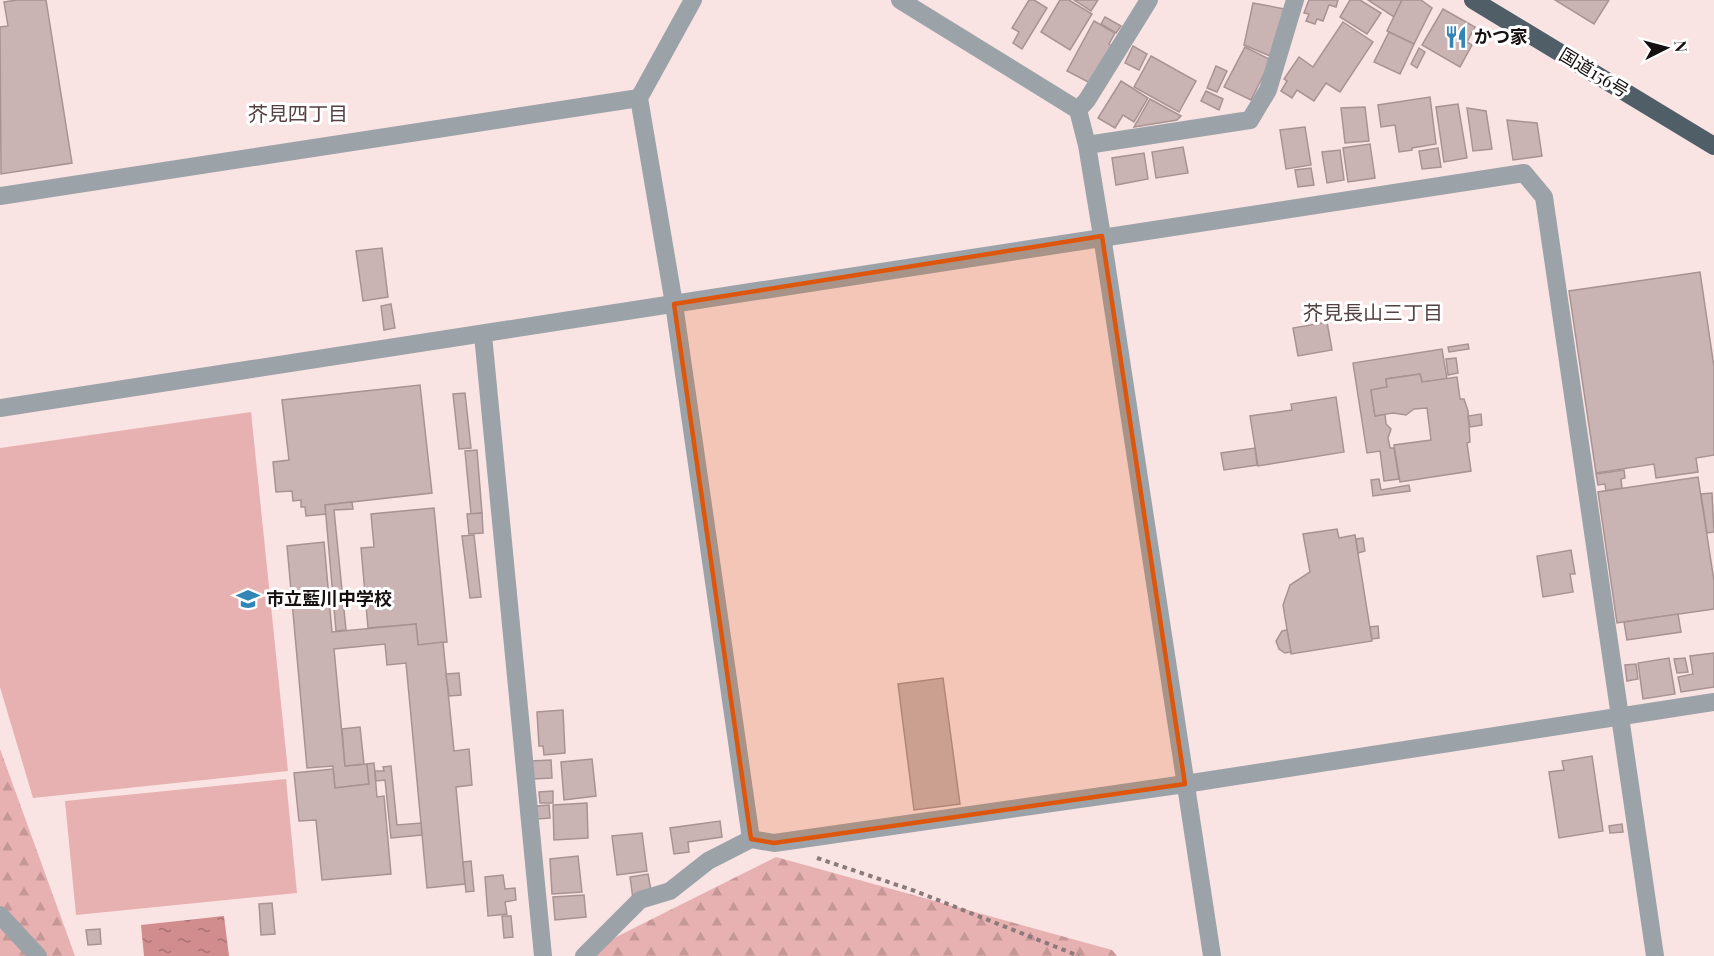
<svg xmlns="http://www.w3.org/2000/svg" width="1714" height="956" font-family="'Playfair Display','Noto Sans JP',serif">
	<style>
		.forest { fill: url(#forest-firs) }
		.park { fill: #e8b1b1 }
		.water { fill: url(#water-ripples) }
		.building { fill: #c9b3b3; stroke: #a89392; stroke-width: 1.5 }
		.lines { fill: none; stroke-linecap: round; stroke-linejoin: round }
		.path { stroke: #8a7a7a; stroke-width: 4; stroke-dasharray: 4.5 4.5; stroke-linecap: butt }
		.minor { stroke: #9ca3a8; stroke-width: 18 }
		.trunk { stroke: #505e68; stroke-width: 18 }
		.marked { fill: #de550c; fill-opacity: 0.2; stroke: #de550c; stroke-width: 4.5; stroke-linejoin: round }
		.labels { text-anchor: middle; stroke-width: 6; stroke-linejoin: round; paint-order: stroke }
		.poi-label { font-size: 18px; font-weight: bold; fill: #171010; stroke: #fff; text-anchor: start }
		.street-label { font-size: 18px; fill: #171010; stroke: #fff }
		.neighbourhood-label { font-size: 20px; fill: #544141; stroke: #fff }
	</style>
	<defs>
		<pattern id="forest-firs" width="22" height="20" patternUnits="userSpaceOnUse" patternTransform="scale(1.5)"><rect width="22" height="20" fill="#e8b1b1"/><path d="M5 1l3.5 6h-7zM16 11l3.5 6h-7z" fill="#c69797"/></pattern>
		<pattern id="water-ripples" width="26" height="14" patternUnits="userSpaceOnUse" patternTransform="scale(1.5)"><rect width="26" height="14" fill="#d18c8d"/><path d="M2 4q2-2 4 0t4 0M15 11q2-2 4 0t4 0" fill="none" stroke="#a97172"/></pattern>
	</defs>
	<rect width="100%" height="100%" fill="#fae3e3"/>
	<g class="forest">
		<polygon points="0,749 75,956 0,956"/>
		<polygon points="776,857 1112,950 1117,956 578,956"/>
	</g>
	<g class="park">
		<polygon points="251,412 288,771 33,798 0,687 0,448"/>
		<polygon points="286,779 297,893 76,915 65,801"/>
	</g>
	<polygon class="water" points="224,916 229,956 144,956 141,925"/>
	<g class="building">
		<polygon points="17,0 46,0 72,163 1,174 0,27 8,26 4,2"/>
		<polygon points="1029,0 1034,0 1047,8 1022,49 1013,43 1019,32 1012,28"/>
		<polygon points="1060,0 1069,0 1092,14 1070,50 1041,32"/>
		<polygon points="1074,0 1098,0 1091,11"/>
		<polygon points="1309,0 1338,0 1336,7 1329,5 1323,21 1317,19 1315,24 1306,21 1309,14 1304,13"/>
		<polygon points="1350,0 1360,0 1381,13 1367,34 1340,17"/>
		<polygon points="1368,0 1402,0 1394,17"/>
		<polygon points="1402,0 1421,0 1432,8 1414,44 1387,31"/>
		<polygon points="1555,0 1609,0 1594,24"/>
		<polygon points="1253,3 1285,9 1270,56 1244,45"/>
		<polygon points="1443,9 1475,27 1467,42 1472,45 1460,67 1422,45"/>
		<polygon points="1105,17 1121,26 1116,33 1101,24"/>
		<polygon points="1094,21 1115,33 1109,44 1112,46 1092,84 1067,71"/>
		<polygon points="1343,22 1373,42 1340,92 1326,83 1314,101 1297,90 1292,98 1281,91 1287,81 1284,79 1299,57 1313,67"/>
		<polygon points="1389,32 1414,44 1400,74 1374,62"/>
		<polygon points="1133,46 1147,54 1139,70 1125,63"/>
		<polygon points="1245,47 1271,60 1251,100 1224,87"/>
		<polygon points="1419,48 1425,52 1417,68 1411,64"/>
		<polygon points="1151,56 1196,81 1179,112 1134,87"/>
		<polygon points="1216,66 1227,71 1217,92 1207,88"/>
		<polygon points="1121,81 1148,98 1134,122 1123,115 1115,128 1098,118"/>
		<polygon points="1206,91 1223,99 1219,110 1201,101"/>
		<polygon points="1430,97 1436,144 1412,148 1412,150 1399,152 1395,125 1381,127 1378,105"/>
		<polygon points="1150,99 1181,116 1177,120 1134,127"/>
		<polygon points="1458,104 1467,158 1444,162 1436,107"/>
		<polygon points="1365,107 1369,141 1345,143 1341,108"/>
		<polygon points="1467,108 1486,111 1492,149 1473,151"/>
		<polygon points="1507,120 1537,123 1542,156 1513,160"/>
		<polygon points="1305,127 1311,165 1286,169 1280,130"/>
		<polygon points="1370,144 1375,178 1348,182 1343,148"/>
		<polygon points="1183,147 1188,173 1156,178 1152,152"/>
		<polygon points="1438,148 1441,167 1422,169 1419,151"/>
		<polygon points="1340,150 1344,180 1327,183 1322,152"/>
		<polygon points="1144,153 1148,179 1116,185 1112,158"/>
		<polygon points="1311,168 1314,185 1298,187 1295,170"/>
		<polygon points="382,248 388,297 363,301 356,251"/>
		<polygon points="1700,272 1714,367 1714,455 1696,458 1698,472 1656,478 1654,464 1596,473 1569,291"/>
		<polygon points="391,304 395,328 384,330 381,306"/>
		<polygon points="1327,322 1332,350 1298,356 1293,328"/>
		<polygon points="1468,344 1469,349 1449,352 1448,347"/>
		<polygon points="1442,349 1447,379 1422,382 1420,374 1386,379 1387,387 1371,390 1375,416 1385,414 1386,424 1391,429 1388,438 1390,448 1394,448 1399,479 1384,481 1380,451 1367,453 1353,363"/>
		<polygon points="1456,358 1458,373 1448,375 1446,359"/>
		<polygon points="1420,374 1422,382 1457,377 1460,399 1464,399 1468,411 1470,442 1467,443 1471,471 1400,482 1394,445 1431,440 1427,408 1414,409 1406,415 1393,413 1375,416 1371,390 1387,387 1386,379"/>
		<polygon points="420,385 432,493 325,505 326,514 306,516 305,507 301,507 301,500 293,501 292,491 276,492 273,462 289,460 282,400"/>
		<polygon points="465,393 471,448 459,449 453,394"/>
		<polygon points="1336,397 1344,452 1258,466 1250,416 1292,410 1291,404"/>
		<polygon points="1481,414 1482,425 1470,427 1468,416"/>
		<polygon points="1255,448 1257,465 1224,470 1221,453"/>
		<polygon points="477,450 482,513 471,514 465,451"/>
		<polygon points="1624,470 1625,478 1621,479 1622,488 1606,491 1605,484 1598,485 1596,474"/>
		<polygon points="1698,477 1714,581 1714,609 1617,623 1598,492"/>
		<polygon points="1379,479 1381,490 1409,485 1410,491 1373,496 1371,480"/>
		<polygon points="1712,493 1714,532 1707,533 1701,494"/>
		<polygon points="352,502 353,509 334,510 346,630 336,631 325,505"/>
		<polygon points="434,508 447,642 418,645 416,624 368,628 361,548 374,547 371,514"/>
		<polygon points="482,513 483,533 469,534 467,514"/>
		<polygon points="1337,529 1339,538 1355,535 1372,641 1291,654 1283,605 1290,585 1310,572 1303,534"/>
		<polygon points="474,535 481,597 470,598 462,536"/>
		<polygon points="1363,538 1365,551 1358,553 1356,539"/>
		<polygon points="324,542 332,632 416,624 418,645 443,642 454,751 469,749 472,785 456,787 465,884 427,888 406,663 387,665 385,644 334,649 345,766 367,764 369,784 335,788 333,766 307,768 287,546"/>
		<polygon points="1571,550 1575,574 1570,574 1573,592 1543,597 1537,556"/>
		<polygon points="1678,614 1681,632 1627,640 1624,622"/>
		<polygon points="1378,626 1379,638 1372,639 1370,627"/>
		<polygon points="1287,630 1291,652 1285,653 1279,649 1276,641 1282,631"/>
		<polygon points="1714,653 1714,687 1681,692 1678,677 1693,674 1690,656"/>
		<polygon points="1669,658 1675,694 1643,699 1638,663"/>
		<polygon points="1685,658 1688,672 1677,673 1674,659"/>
		<polygon points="1636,664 1638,679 1627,681 1625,665"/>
		<polygon points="459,673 461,695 449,696 446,674"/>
		<polygon points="943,678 960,804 914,810 898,684"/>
		<polygon points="563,710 565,753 544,755 543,746 539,746 537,712"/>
		<polygon points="360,727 364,764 345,766 342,729"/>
		<polygon points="1592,756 1603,831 1559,838 1549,772 1564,770 1562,761"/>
		<polygon points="592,759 596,796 564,800 561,762"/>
		<polygon points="551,760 552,778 532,779 531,761"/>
		<polygon points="374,763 377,797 384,796 391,874 322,880 316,820 299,821 294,773 333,769 335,788 369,784 367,764"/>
		<polygon points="391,766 397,825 421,823 422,835 391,838 385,780 376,781 375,771 384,771 383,767"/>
		<polygon points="553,791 553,803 540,803 539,792"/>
		<polygon points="587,803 588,838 554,840 553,805"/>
		<polygon points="549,805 550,818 537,819 536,806"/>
		<polygon points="720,821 722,837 688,842 689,852 674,854 670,828"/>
		<polygon points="1622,824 1623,832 1610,833 1609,826"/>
		<polygon points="642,833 647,871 617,875 612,836"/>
		<polygon points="578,856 582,892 552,894 550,859"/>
		<polygon points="471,861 474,891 466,892 463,862"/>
		<polygon points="648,874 652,896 633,899 630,877"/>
		<polygon points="503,875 505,889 515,888 516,900 505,902 507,914 488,916 485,877"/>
		<polygon points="584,895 586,917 555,920 553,897"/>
		<polygon points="272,903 275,934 261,935 259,904"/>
		<polygon points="502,916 511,916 513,937 504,938"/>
		<polygon points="100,929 101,944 88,945 86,930"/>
	</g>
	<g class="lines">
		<polyline class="path" points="817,858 915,891 1079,956"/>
		<g class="minor">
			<polyline points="900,0 1078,110 1087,145 1102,236 1212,956"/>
			<polyline points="1078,110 1087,100 1149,0"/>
			<polyline points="1087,145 1250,120 1268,90 1295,0"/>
			<polyline points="0,196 639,98"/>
			<polyline points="483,335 543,956"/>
			<path d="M 0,408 C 508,331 1016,249 1524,173 L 1544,197 L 1655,956"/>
			<polyline points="751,839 774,843 1185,784 1714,702"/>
			<polyline points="0,915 38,956"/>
			<polyline points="584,956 640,900 670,891 708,861 751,839 674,304 639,98 693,0"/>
		</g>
		<polyline class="trunk" points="1473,0 1714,146"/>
	</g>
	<path class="marked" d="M 1102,236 L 1185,784 L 774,843 L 751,839 L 674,304 Z"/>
	<defs>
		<g id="restaurant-bare" transform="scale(1.8)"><path d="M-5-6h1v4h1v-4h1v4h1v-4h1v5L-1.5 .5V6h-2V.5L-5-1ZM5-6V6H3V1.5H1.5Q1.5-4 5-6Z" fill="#3285b5" stroke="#fff" stroke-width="2.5" paint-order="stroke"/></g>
		<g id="school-bare" transform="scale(1.8)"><path d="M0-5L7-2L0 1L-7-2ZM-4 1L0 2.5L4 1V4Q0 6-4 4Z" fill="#3285b5" stroke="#fff" stroke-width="2.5" paint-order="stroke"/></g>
	</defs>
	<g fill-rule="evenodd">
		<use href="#restaurant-bare" x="1456" y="37"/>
		<use href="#school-bare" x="248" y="599"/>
	</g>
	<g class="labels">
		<g class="poi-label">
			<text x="1474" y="43">かつ家</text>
			<text x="266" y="605">市立藍川中学校</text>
		</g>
		<g class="street-label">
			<text transform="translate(1594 73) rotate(31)" y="6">国道156号</text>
		</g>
		<g class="neighbourhood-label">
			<text x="298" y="121">芥見四丁目</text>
			<text x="1373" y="320">芥見長山三丁目</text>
		</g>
	</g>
	<g transform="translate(1666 48) rotate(84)" stroke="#ffffff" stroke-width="4.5" paint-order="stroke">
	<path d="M0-4.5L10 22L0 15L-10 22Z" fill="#171010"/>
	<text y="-9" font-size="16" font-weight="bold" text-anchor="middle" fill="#171010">N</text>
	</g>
</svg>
